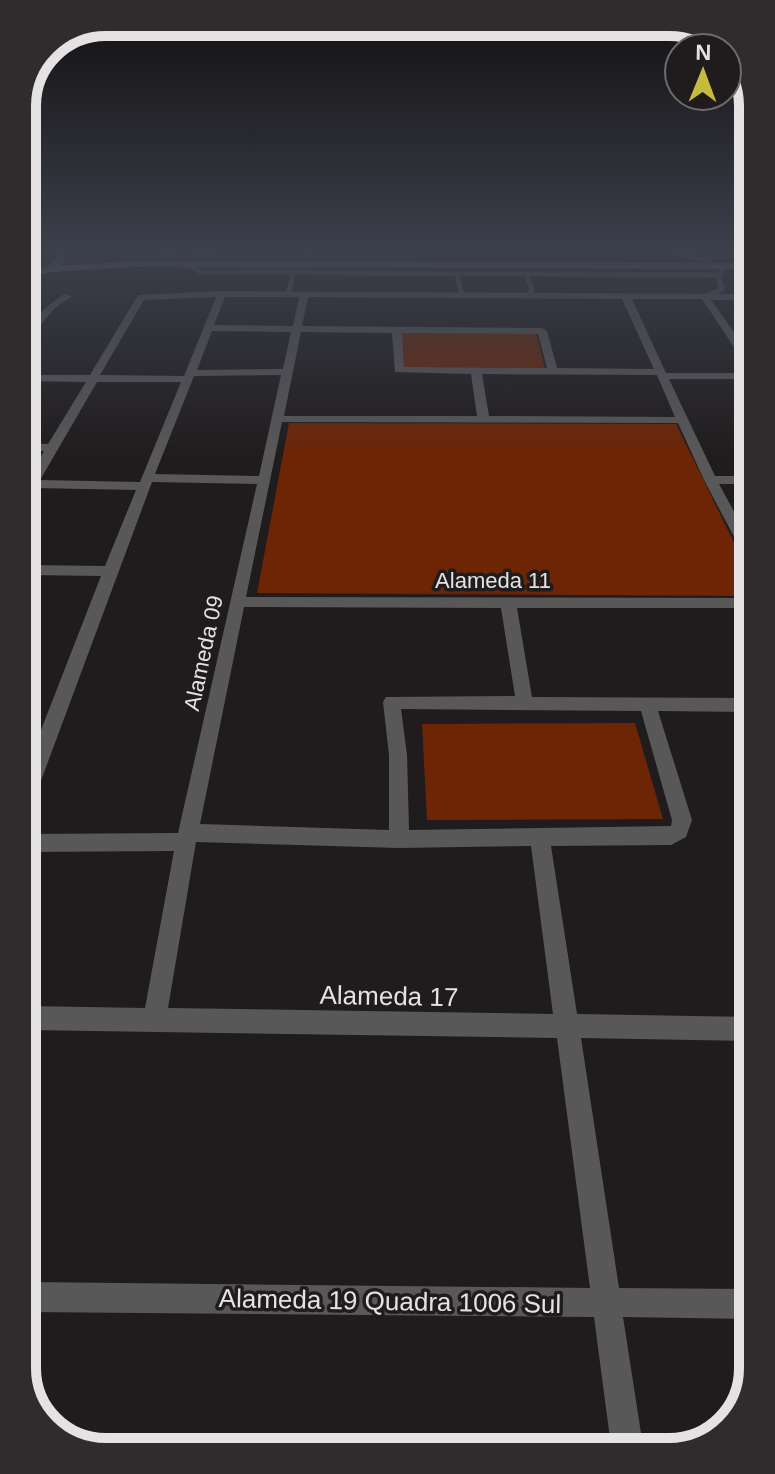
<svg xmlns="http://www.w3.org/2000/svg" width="775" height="1474" font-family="Helvetica,sans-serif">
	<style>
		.green { fill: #6d2506 }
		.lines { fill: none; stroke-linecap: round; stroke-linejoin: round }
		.lane { stroke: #595859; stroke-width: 5 }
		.street { fill: #595859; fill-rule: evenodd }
		.secondary { fill: #7b797a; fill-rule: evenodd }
		.labels { text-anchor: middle; stroke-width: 7; stroke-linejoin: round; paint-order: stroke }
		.street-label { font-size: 22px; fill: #e4e2e3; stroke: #201c1d }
		.near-street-label { font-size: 26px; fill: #e4e2e3; stroke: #201c1d }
		.rim { fill: none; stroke: #e4e2e3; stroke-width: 10 }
	</style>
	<rect width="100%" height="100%" fill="#201c1d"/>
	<g class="green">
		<polygon points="401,333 536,334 545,368 401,367"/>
		<polygon points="289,423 676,424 749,573 749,596 257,593"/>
		<polygon points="635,723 663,819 427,820 422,724"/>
	</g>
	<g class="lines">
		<g class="lane">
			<polyline points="356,251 675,252 708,260"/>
			<polyline points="163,257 178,251"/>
			<polyline points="192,257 218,251"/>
			<polyline points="309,258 312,251"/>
			<polyline points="189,264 200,272 718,275 726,266"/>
			<polyline points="457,274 462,296"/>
			<polyline points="526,274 532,290 528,296"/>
			<polyline points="288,295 293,273"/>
			<polyline points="705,297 722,289 718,275"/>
		</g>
		<g class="street">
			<path d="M 222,291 L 747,294 L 748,300 L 711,300 L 748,352 L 748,363 L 744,362 L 702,299 L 632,299 L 666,373 L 748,373 L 748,379 L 669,379 L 715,476 L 748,476 L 748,484 L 719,484 L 749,539 L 749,556 L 742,552 L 704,480 L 678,423 L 282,422 L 246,597 L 749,598 L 749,608 L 517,608 L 532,697 L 749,698 L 750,712 L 658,711 L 692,820 L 686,837 L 671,845 L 551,846 L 577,1014 L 751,1017 L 751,1041 L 581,1038 L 619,1288 L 752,1289 L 753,1319 L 623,1317 L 643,1446 L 611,1446 L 594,1317 L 28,1312 L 28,1282 L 590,1288 L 557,1038 L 27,1030 L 27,1006 L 145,1008 L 174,851 L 26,852 L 26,834 L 178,833 L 257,484 L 152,482 L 36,794 L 33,800 L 26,802 L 25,771 L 101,576 L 25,575 L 24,565 L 105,566 L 136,490 L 35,488 L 29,499 L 24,500 L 24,485 L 44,451 L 24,451 L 24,443 L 48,444 L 86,382 L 24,381 L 24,375 L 90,375 L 138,295 ZM 216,297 L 184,376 L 100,375 L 144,300 ZM 225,297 L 299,297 L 293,326 L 214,325 ZM 308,297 L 622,299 L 654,369 L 557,368 L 547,331 L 542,328 L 302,326 ZM 212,331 L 291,332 L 283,369 L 197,370 ZM 301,332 L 392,333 L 395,372 L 471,374 L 477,416 L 284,416 ZM 402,333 L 538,334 L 547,368 L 404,367 ZM 482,374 L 657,375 L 675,417 L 489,416 ZM 281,375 L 259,476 L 155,474 L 194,376 ZM 97,382 L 181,382 L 140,482 L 40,480 ZM 244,607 L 501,608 L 515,696 L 386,697 L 383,702 L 389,755 L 389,830 L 200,824 ZM 401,709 L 641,711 L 672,820 L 671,826 L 409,830 L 407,755 ZM 196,842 L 399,848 L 531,846 L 553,1014 L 168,1008 Z"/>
			<path d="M 64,294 L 72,296 L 55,308 L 23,345 C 23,325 48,305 64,294 Z"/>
		</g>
		<polygon class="secondary" points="52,251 60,251 66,259 59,266 135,261 747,263 747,269 135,267 50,272 23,279 23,273 47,267 56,259"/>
	</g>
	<linearGradient id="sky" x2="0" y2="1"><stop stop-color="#120f10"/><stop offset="0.55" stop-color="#3c404c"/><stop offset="1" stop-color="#3c404c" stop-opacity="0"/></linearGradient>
	<rect width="775" height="457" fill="url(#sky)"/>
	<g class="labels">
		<g class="street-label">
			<text x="493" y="588">Alameda 11</text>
			<text transform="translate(203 653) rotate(-78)" y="8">Alameda 09</text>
		</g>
		<g class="near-street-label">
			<text transform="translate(389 996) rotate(1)" y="9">Alameda 17</text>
			<text transform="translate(390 1301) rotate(1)" y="9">Alameda 19 Quadra 1006 Sul</text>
		</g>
	</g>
	<path d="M0 0H775V1474H0ZM106 36H669A70 70 0 0 1 739 106V1368A70 70 0 0 1 669 1438H106A70 70 0 0 1 36 1368V106A70 70 0 0 1 106 36Z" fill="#302c2d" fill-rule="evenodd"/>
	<path class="rim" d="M106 36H669A70 70 0 0 1 739 106V1368A70 70 0 0 1 669 1438H106A70 70 0 0 1 36 1368V106A70 70 0 0 1 106 36Z"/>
	<g transform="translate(703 72) rotate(1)"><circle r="38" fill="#201c1d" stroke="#6e6b6c" stroke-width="2"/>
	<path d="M0-6L14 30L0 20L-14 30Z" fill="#c5bc3d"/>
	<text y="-12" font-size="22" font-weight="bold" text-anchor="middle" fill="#e4e2e3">N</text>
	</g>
</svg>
